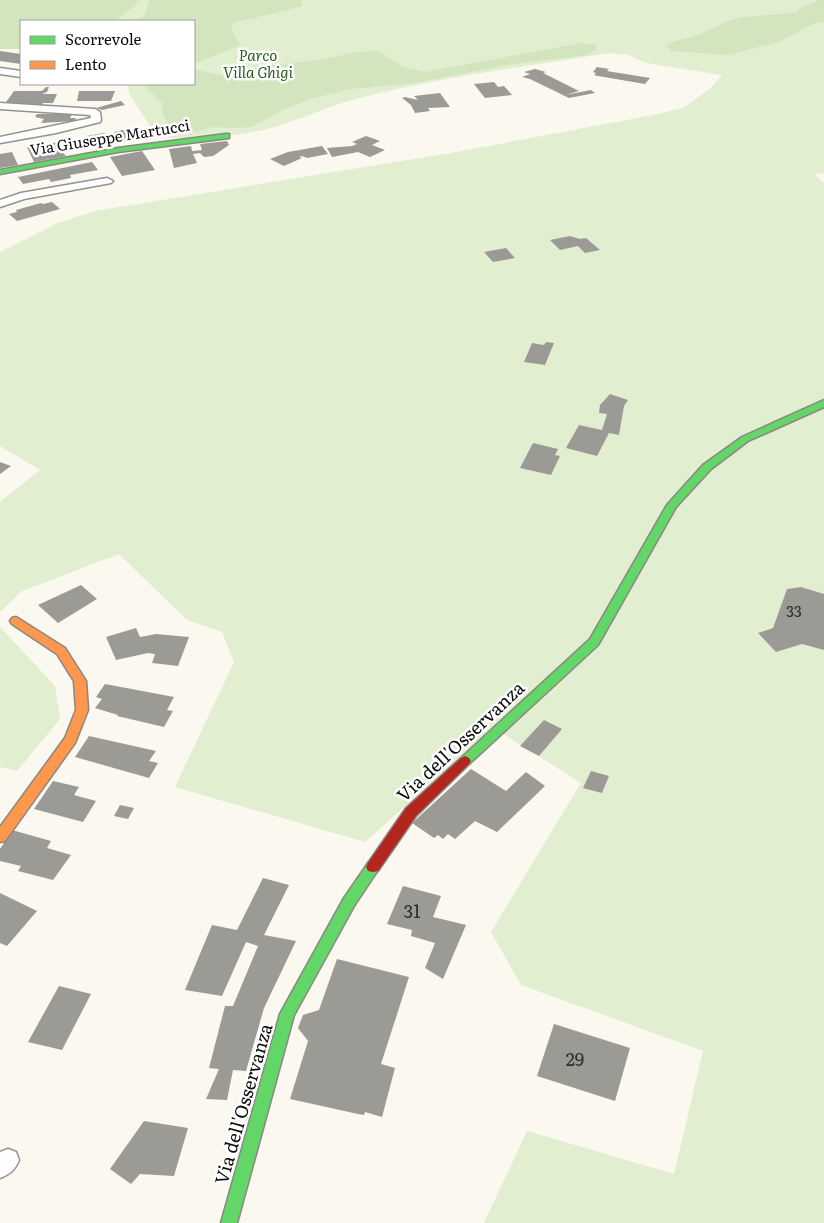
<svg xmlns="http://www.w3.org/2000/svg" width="824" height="1223" font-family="Literata,serif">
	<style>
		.green { fill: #e1eed0 }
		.forest { fill: #d2e5be }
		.building { fill: #9c9a95 }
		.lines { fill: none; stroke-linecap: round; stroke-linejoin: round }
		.street-casing { stroke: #93928e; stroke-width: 3 }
		.fast-casing { stroke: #898884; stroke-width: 3 }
		.slow-casing { stroke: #898884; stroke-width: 3 }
		.jam-casing { stroke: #898884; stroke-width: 3 }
		.street { fill: #fefefd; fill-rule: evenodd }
		.fast { fill: #63d668; fill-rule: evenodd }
		.slow { fill: #ff974d; fill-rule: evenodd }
		.jam { fill: #b3261e; fill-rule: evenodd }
		.labels { text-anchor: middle; stroke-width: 5; stroke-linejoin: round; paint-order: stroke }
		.far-park-label { font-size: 15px; font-style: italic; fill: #2a601f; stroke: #fff }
		.far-street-label { font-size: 15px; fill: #0b0b0b; stroke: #fff }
		.number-label { font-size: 15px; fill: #2f2f2e }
		.street-label { font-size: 18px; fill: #0b0b0b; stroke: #fff }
		.near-number-label { font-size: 18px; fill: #2f2f2e }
	</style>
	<rect width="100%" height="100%" fill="#faf8ef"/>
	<g class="green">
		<path d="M 141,0 L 824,0 L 824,173 L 814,174 L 824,183 L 824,1223 L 484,1223 L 527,1131 L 674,1174 L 703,1051 L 521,985 L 491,932 L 581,783 L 505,735 L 491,729 L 365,842 L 175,787 L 234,662 L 222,632 L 187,620 L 119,554 L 22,591 L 0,612 L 0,502 L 40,470 L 0,446 L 0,252 L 58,223 L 95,211 L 451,153 L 648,116 L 683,108 L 711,88 L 722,75 L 646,63 L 629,55 L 609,53 C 524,67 438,77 356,99 C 324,107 294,123 263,130 C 229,138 191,139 157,137 L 130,95 L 127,84 L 194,84 L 194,21 L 116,21 Z"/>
		<polygon points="0,627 55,686 60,719 17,771 0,767"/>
	</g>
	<g class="forest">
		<polygon points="0,0 141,0 116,21 21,21 21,49 0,49"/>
		<polygon points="149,0 301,0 303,6 233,23 231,29 240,45 194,64 194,21 134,21 145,15"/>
		<path d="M 819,0 L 824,0 L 824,22 L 815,23 L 781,41 L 728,55 L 671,51 L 666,45 C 678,39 691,38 703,33 C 712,29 722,23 731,20 C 753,14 776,16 797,12 L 799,9 Z"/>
		<polygon points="581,43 597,45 596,50 587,55 513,64 415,83 350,89 310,99 282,110 252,127 233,128 212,127 196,132 174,131 170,127 162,113 163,104 146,87 149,84 194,84 194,69 227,77 251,69 281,64 313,61 358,52 378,51 403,67 425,72"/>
	</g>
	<g class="building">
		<polygon points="0,51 21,54 21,64 0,61"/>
		<polygon points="597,67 609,69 607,71 650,78 645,84 598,76 594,75 596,73 593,72"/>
		<polygon points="535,69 546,72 543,73 579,91 565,95 591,90 595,93 569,98 530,79 522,77 530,74 524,72"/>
		<polygon points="494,82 498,87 504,86 512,95 485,98 474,84"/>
		<polygon points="46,87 49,87 47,92 42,94 57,94 53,103 43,103 42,105 4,105 14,91 42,91"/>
		<polygon points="79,91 115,91 111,101 77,101"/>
		<polygon points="440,93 450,107 428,108 430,111 415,113 411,105 402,98 405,97 418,100 414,96"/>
		<polygon points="121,101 125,105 102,110 96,108"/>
		<polygon points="37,114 72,114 70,118 76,118 75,121 41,123 44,119 35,117"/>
		<polygon points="131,128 139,139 96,147 87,136 104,133 107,136 116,134 114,132"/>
		<polygon points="366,136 380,141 372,145 385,150 370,157 358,152 332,157 327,148 352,146 357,144 352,142"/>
		<polygon points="227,141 229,145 213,156 204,157 200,153 193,154 197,163 174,168 169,149 191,146 192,151 202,150 200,144"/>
		<polygon points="59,142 61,146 79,143 82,148 62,152 66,156 34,162 27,147"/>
		<polygon points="322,146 328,154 307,158 302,156 299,157 302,158 284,166 270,159 288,152"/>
		<polygon points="142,151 155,170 122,176 110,157"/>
		<polygon points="12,152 18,165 0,168 0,154"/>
		<polygon points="92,162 98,170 70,175 71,178 51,182 49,179 23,184 18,177"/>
		<polygon points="52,202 60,209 17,221 9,214 17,212 16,210 41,203 43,204"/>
		<polygon points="570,236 580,239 586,238 600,250 585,253 578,246 560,250 550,240"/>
		<polygon points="506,248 515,258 493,262 484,252"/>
		<polygon points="546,342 554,343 545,365 524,362 532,343 544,345"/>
		<polygon points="610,394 628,400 624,406 619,435 609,433 597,456 566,448 579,425 602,430 607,414 599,413 600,405"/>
		<polygon points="533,443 558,449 555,455 560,456 551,475 520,468"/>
		<polygon points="0,462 11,466 0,474"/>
		<polygon points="81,585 97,599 58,623 38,605"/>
		<polygon points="801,587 824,594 824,650 802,644 776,652 758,633 773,628 787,589"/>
		<polygon points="136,628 140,637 156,634 189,637 178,666 152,663 155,654 148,653 116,660 106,637"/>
		<polygon points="105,684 174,697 167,710 173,711 164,727 117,716 118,715 95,708 102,699 96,697"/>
		<polygon points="544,720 562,729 539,756 520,746"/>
		<polygon points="89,736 156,751 149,761 158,763 149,778 75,757"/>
		<polygon points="471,769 506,791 526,772 545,786 497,832 475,821 455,839 448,834 443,839 438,835 434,838 412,823"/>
		<polygon points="591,771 609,776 602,793 583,788"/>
		<polygon points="53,781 79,787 74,795 96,801 83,822 34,809"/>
		<polygon points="120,805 134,808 128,819 114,816"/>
		<polygon points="12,830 51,841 47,848 71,855 53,880 18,871 21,866 0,861 0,849"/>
		<polygon points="263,878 289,885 264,935 296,941 264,1008 246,1071 233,1070 227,1100 206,1099 219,1069 209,1068 225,1006 233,1006 258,946 246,942 222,996 185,990 212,925 237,930"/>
		<polygon points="403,886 441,896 433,917 466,925 443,979 425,968 435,943 411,936 412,930 387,924"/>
		<polygon points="0,893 37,911 7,946 0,943"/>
		<polygon points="337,959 409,977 381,1064 395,1068 382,1117 365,1112 364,1115 358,1114 290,1099 308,1041 298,1028 303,1015 319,1010"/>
		<polygon points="59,986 91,994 62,1050 28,1042"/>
		<polygon points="554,1024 630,1048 615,1101 537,1076"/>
		<polygon points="144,1121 188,1128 174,1176 140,1174 131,1184 110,1169"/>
	</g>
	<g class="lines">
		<g class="street-casing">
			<g id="street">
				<polygon points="0,68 21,71 21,77 0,74"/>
				<polygon points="0,103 95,109 100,112 101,120 100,122 56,133 0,143 0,137 91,118 90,115 0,109"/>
				<polygon points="107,178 113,181 111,183 24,199 0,207 0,200 21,193"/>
				<path d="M 8,1149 L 16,1152 L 19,1160 C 15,1170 10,1174 0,1178 L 0,1152 Z"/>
			</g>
		</g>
		<g class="fast-casing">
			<g id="fast">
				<polygon points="226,134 229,134 229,138 118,152 0,174 0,170 118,148"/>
				<polygon points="824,400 824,407 748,441 711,469 676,507 598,645 469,764 461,764 459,761 461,758 590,639 667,505 703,465 742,437"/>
				<polygon points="373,862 378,863 380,867 354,906 294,1015 237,1223 221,1223 280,1014 344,898 368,863"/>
			</g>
		</g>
		<g class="slow-casing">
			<polygon id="slow" points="16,617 65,648 86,681 88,710 75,743 5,841 0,842 0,827 65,738 76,710 74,681 57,654 12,624 10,621 12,618"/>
		</g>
		<g class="jam-casing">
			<polygon id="jam" points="465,756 469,758 471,761 469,764 416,816 378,871 373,872 368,871 366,867 368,863 406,808 461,758"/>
		</g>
		<use href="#street" class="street"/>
		<use href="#fast" class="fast"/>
		<use href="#slow" class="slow"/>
		<use href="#jam" class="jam"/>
	</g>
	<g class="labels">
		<g class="far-park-label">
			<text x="258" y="61">Parco<tspan x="258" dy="17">Villa Ghigi</tspan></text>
		</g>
		<g class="far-street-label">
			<text transform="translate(110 138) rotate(-9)" y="5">Via Giuseppe Martucci</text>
		</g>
		<g class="number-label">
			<text x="794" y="617">33</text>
		</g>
		<g class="street-label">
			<text transform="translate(461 742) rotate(-43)" y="6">Via dell'Osservanza</text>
			<text transform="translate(244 1104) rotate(-74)" y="6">Via dell'Osservanza</text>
		</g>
		<g class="near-number-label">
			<text x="412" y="918">31</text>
			<text x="575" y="1066">29</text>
		</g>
	</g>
	<rect x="20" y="20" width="175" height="65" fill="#ffffff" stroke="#9d9d9d"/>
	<rect x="30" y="36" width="25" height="8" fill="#63d668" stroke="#9d9d9d"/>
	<text x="65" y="45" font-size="15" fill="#0b0b0b">Scorrevole</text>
	<rect x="30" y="61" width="25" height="8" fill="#ff974d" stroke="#9d9d9d"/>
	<text x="65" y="70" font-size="15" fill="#0b0b0b">Lento</text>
</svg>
